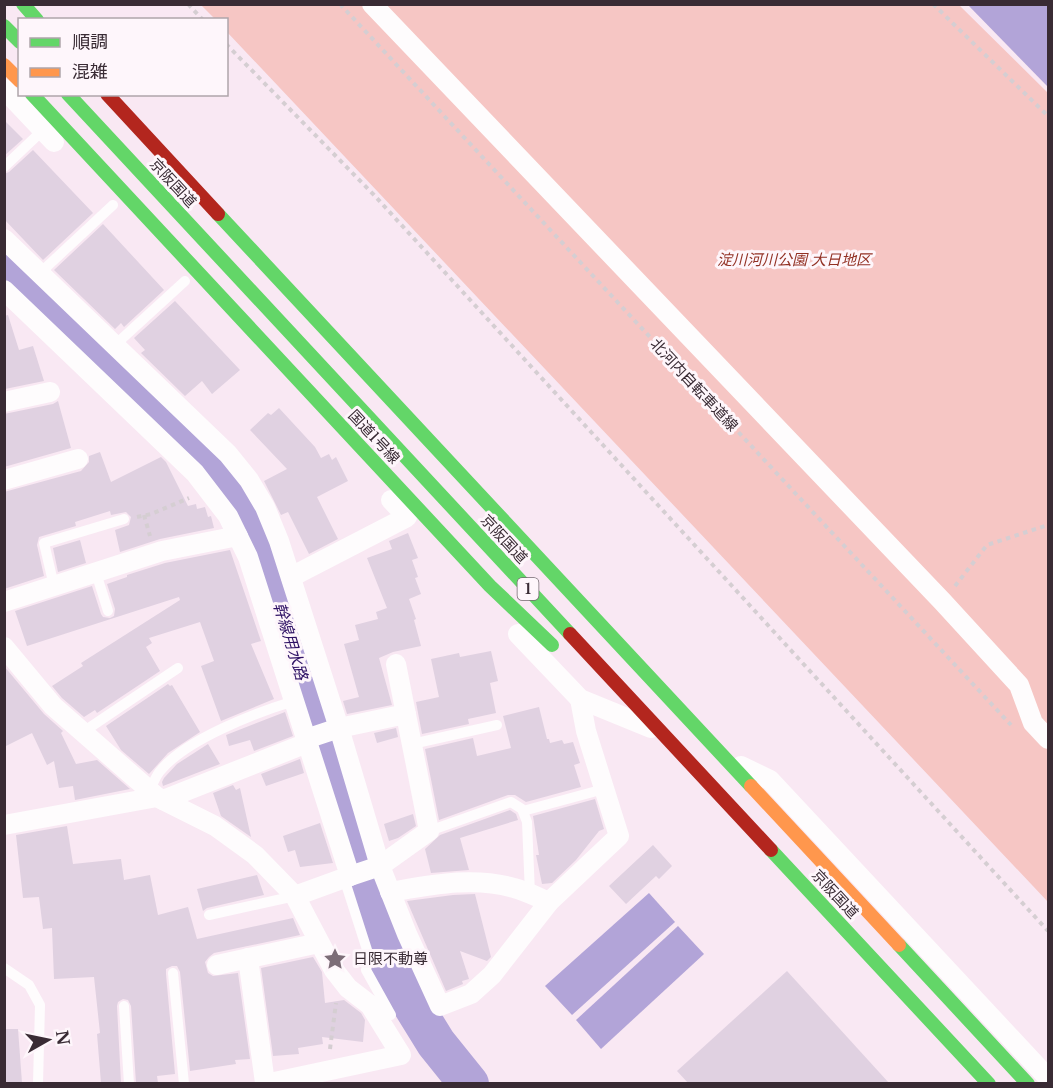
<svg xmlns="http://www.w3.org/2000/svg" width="1053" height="1088" font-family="'Libre Baskerville','Noto Sans JP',serif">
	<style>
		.green { fill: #f6c6c4 }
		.water { fill: #b2a4d8 }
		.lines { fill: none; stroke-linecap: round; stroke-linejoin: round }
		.river { stroke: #b2a4d8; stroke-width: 40 }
		.building { fill: #e0d1e1 }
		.path { stroke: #d5ced2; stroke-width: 4; stroke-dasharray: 4.5 4.5; stroke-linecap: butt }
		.lane { stroke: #fefcfd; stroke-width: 10 }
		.street { stroke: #fefcfd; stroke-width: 20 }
		.fast { stroke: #63d668; stroke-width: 14 }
		.slow { stroke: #ff974d; stroke-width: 14 }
		.jam { stroke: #b3261e; stroke-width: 14 }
		.labels { text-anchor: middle; stroke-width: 6; stroke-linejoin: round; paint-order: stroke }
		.shield { fill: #fef6fb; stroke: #746870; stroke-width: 1.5 }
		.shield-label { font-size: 14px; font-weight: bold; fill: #392b34 }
		.street-label { font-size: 15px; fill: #392b34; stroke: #fef6fb }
		.park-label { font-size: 15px; font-style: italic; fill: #923124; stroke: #fef6fb }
		.poi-label { font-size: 15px; fill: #392b34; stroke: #fef6fb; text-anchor: start }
		.water-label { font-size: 16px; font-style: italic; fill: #2e1164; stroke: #fef6fb }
	</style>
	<rect width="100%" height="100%" fill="#f9e8f3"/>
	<polygon class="green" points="201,5 959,5 1048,93 1048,902 227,32 226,20 215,19"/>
	<g class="water">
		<polygon points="968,5 1048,5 1048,87"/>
		<polygon points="649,893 675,922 572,1015 545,986"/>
		<polygon points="678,926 704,954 601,1049 576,1020"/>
	</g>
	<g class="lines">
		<polyline class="river" points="4,267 218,473 245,510 265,556 375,921 394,975 436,1043 469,1084"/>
	</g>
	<g class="building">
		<polygon points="4,120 23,139 4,156"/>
		<polygon points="33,150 93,213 43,260 4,219 4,174 9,172"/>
		<polygon points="103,224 164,290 124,327 121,323 115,329 54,270"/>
		<polygon points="175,301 240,370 212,394 202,381 185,396 141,353 145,350 134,338"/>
		<polygon points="8,315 19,350 33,346 44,381 5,389 4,316"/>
		<polygon points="58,401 71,448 4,467 4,414 53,404"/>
		<polygon points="279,408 315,447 321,458 329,454 332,460 336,457 348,481 317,497 338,539 309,554 288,512 281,515 264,481 287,469 250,430 268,413 271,415"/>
		<polygon points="100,452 111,482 161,457 166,462 188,506 196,504 197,509 205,507 208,517 211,516 214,528 160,539 120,552 115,530 129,525 131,517 126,512 111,515 110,511 75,522 76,526 39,537 37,545 44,576 4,589 4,492 81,471 89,462 89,456"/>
		<polygon points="408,533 418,558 412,560 418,577 415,578 421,594 409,599 416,619 414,620 421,646 393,652 379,658 392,705 347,714 343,701 359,697 344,644 359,640 355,625 378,619 376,612 387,608 367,558 392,549 389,541"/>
		<polygon points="80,540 86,563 58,572 53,548"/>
		<polygon points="230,550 261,641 251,644 274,699 221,721 201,666 214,661 200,622 149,638 152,643 146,647 160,671 97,713 95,710 84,717 62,698 52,686 83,666 81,663 180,600 179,597 27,646 15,611 92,586 101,614 103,617 110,618 114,616 115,609 107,584 127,577 127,575 165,563"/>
		<polygon points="491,651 498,681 490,683 496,713 468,719 469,724 422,734 416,702 439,697 431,659 459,653 460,657"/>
		<polygon points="4,666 44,714 63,731 61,733 76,764 97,760 130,789 75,800 73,786 59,788 54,761 47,765 32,733 4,747"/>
		<polygon points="168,684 170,686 172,685 200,732 168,753 149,774 121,750 106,726"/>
		<polygon points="539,707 547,739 549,739 550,743 562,740 564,744 573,742 580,763 574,765 581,787 526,802 515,795 508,795 439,820 425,749 473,738 477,756 511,748 503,716"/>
		<polygon points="285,712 293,736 254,751 250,740 229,746 226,735"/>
		<polygon points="396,728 398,737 377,743 374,733"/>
		<polygon points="208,744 220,764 163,786 162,782 164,778 177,764"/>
		<polygon points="300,759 304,773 266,786 261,774"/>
		<polygon points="233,785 236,790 240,788 251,837 221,816 213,793"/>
		<polygon points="595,799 604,829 599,831 576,860 552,883 542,884 536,855 539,855 533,816"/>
		<polygon points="510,810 516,814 518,820 460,838 469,870 431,873 425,849 440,835"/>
		<polygon points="413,814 416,826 398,838 389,841 384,824"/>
		<polygon points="320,823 333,863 300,867 295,850 288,852 283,836"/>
		<polygon points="67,826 73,864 121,859 124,880 150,875 158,915 188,907 197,939 293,918 300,935 214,953 209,957 205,962 208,973 213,976 238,973 250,1059 235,1060 236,1064 190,1071 180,972 177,966 172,966 166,969 166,974 175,1074 157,1076 158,1083 136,1083 131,1006 128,1000 123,999 118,1002 117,1006 121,1083 101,1083 97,1034 100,1033 94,977 54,979 52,928 43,929 39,897 23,898 16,835"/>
		<polygon points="653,845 672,866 659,879 656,876 626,904 609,886"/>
		<polygon points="257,875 264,895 207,908 203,911 197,889"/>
		<polygon points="475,894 491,957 487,961 460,951 469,979 462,981 463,984 446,991 407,901 453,895"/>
		<polygon points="313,957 322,972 325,1003 344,1000 361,1013 365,1020 363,1042 322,1037 323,1044 298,1048 299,1054 273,1056 261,968"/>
		<polygon points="787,971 889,1083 688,1083 677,1071"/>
		<polygon points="4,1029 18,1029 22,1083 4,1083"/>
	</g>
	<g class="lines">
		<g class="path">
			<polyline points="188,4 203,20"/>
			<polyline points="340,4 1011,725"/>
			<polyline points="933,4 1048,116"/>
			<polyline points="226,44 374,195 1048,931"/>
			<polyline points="144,515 150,536"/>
			<polyline points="137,517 151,514 189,498"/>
			<polyline points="955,586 987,545 1048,525"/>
			<polyline points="330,1049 336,1003"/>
		</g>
		<g class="lane">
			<polyline points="4,167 43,130"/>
			<polyline points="40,273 113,205"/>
			<polyline points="115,345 185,281"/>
			<polyline points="96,573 108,611"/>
			<polyline points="54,586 44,543 124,519"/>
			<polyline points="83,732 178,668"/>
			<polyline points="412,744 497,725"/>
			<path d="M 149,791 C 153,784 156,775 161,770 C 187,739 255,713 294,701"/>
			<polyline points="523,811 604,789"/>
			<polyline points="429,831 511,802 522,809 527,822 530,894"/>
			<polyline points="344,878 369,956 366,970 391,1015"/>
			<polyline points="209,915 295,896"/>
			<polyline points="4,968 29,985 40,1005 38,1084"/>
			<polyline points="173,973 184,1084"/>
			<polyline points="124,1006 129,1084"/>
		</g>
		<g class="street">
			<polyline points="372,4 942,601 1019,685 1033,723 1048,739"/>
			<polyline points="4,89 54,142"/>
			<polyline points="4,239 228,454 249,480 265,507 279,541 339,728 380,866 407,934 440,1006 471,994 492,975 549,902 619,836 586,731 580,699"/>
			<polyline points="4,290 195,473 228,516 248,557 350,876 295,896"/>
			<polyline points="4,402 50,392"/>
			<polyline points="4,480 78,459"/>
			<polyline points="291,577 407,517 391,500"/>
			<polyline points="4,602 162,551 238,536"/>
			<polyline points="518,634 580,699 651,728"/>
			<polyline points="4,647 53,706 157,797 215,826 255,855 295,896 334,970 348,988 370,1005 401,1055 265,1084"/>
			<polyline points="306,739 339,728 406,714"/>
			<polyline points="741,766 770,780 1048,1078"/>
			<polyline points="163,800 307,743"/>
			<polyline points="4,825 157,797"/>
			<polyline points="350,876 380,866 429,831 396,664"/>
			<path d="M 390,892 C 431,885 473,876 514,888 C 526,891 537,897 549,902"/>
			<polyline points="248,958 265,1083"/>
			<polyline points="217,965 319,943"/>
		</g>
		<g class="fast">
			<polyline points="23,4 37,20"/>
			<polyline points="4,26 20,42"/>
			<polyline points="32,94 490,586 552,645"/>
			<polyline points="68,94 570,634"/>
			<polyline points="218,214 751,786"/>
			<polyline points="771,850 989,1084"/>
			<polyline points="899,945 1028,1084"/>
		</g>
		<g class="slow">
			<polyline points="4,65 20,81"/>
			<polyline points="751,786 899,945"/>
		</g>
		<g class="jam">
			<polyline points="107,94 218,214"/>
			<polyline points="570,634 771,850"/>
		</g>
	</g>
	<defs>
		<g id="sight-bare" transform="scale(1.8)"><path d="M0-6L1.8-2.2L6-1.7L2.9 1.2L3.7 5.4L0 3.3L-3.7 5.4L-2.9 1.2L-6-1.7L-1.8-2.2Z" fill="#7c6d77" stroke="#fef6fb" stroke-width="2.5" paint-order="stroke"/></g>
	</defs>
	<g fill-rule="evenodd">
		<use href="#sight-bare" x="335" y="959"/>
	</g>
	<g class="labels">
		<rect class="shield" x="517.5" y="578" width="21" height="22" rx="4.5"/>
		<g class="shield-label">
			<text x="528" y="594">1</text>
		</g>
		<g class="street-label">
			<text transform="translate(173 183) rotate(47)" y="5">京阪国道</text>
			<text transform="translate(694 385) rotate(47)" y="5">北河内自転車道線</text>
			<text transform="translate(374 437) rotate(47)" y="5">国道1号線</text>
			<text transform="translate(504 539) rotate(47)" y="5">京阪国道</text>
			<text transform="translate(835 894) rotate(47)" y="5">京阪国道</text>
		</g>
		<g class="park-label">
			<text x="794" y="265">淀川河川公園 大日地区</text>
		</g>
		<g class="poi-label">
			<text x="353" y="964">日限不動尊</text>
		</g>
		<g class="water-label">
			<text transform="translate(291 641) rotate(73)" y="6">幹線用水路</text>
		</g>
	</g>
	<rect width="1053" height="1088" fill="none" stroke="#392b34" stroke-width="12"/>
	<rect x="18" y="18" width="210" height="78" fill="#fef6fb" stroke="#afa5ab" stroke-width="1.5"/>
	<rect x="30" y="38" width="30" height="9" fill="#63d668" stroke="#afa5ab" stroke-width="1.5"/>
	<text x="72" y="48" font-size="18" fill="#392b34">順調</text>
	<rect x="30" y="68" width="30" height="9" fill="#ff974d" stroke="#afa5ab" stroke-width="1.5"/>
	<text x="72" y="78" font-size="18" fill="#392b34">混雑</text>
	<g transform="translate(48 1040) rotate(81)" stroke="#fef6fb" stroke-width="4.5" paint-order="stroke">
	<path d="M0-4.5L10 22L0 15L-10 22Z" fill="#392b34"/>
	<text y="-9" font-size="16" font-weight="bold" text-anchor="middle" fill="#392b34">N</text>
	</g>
</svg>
